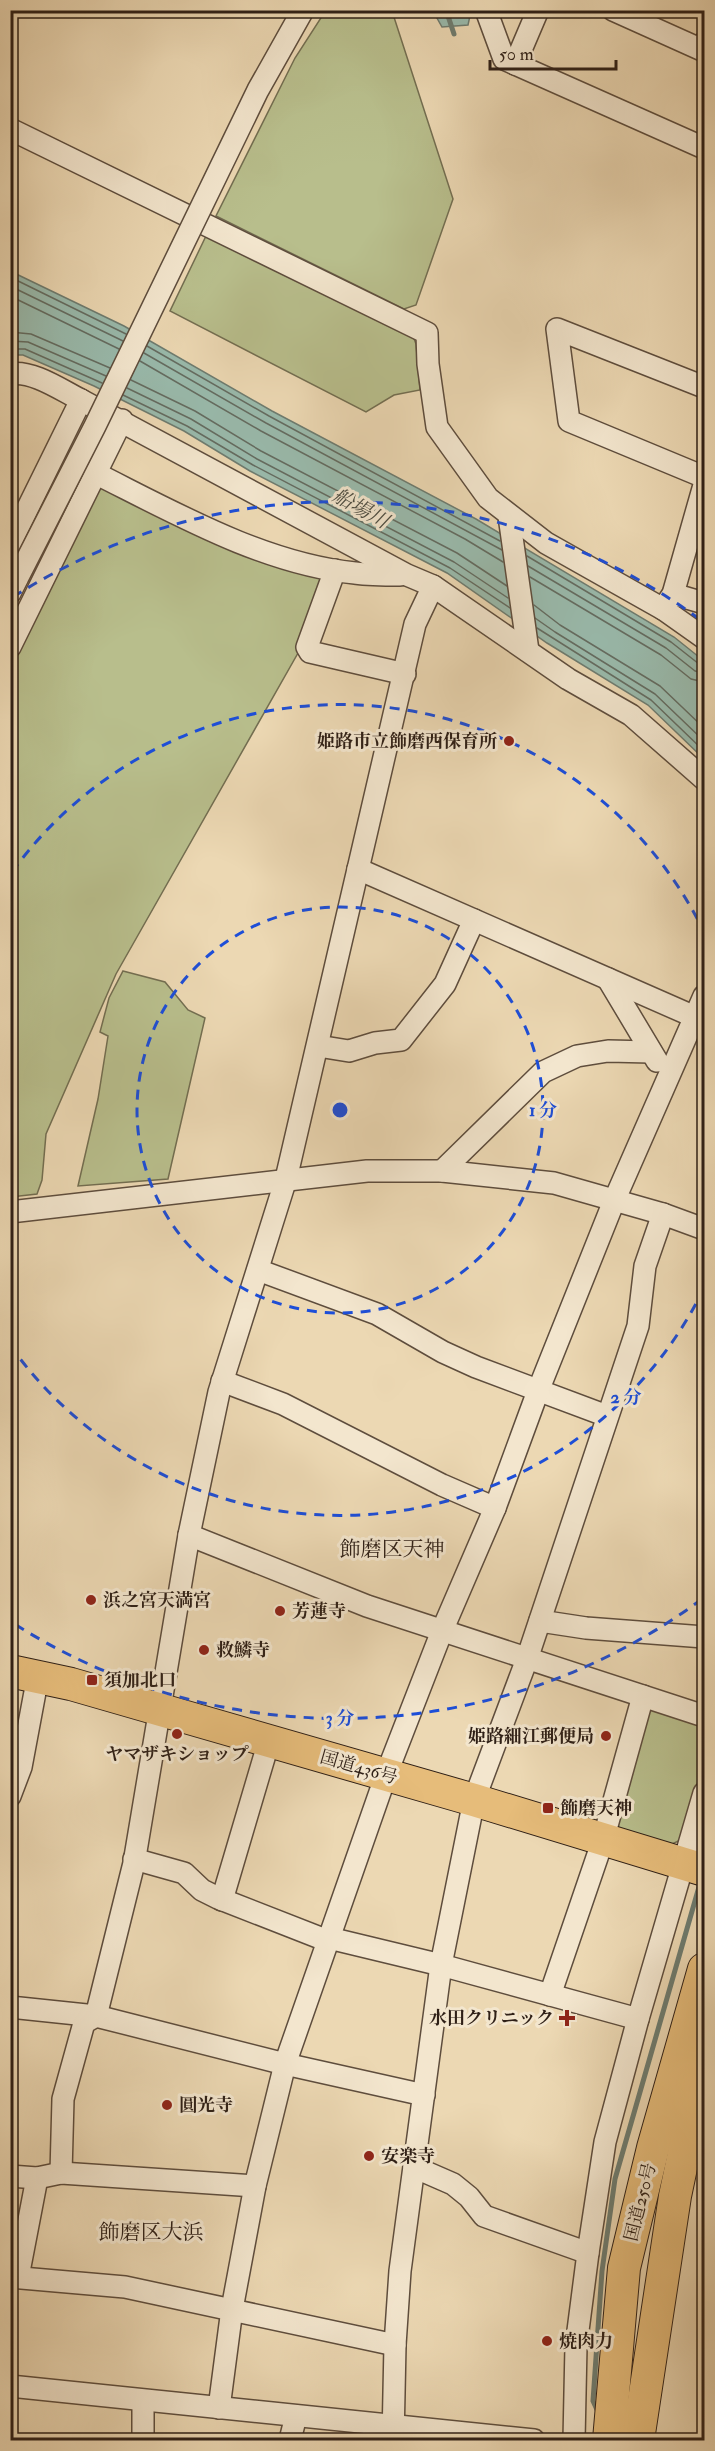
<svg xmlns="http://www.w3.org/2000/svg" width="715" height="2451" font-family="'IM FELL Double Pica','Noto Serif JP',serif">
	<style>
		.green { fill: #b8be8c; stroke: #736e51; stroke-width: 1.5 }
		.water { fill: #99baac; stroke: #6e7c70; stroke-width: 1.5 }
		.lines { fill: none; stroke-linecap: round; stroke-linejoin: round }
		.shore { stroke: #646c61; stroke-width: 1.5 }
		.stream { stroke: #6e7c70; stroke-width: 5 }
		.minor-casing { stroke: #5e4d3d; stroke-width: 24 }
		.highway-casing { stroke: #2e1f16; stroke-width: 34 }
		.minor { stroke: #f3e6ce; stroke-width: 21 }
		.highway { stroke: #e6bc7a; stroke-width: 32 }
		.minor-bridge-casing { stroke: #5e4d3d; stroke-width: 24; stroke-linecap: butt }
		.minor-bridge { stroke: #f3e6ce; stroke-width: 21 }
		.ring { fill: none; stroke: #1d4ed8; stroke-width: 3; stroke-dasharray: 10 8 }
		.poi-dot { fill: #8f2418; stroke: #f3e6ce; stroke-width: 2 }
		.labels { text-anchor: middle; stroke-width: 6; stroke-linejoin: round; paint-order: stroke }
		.poi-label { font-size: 18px; font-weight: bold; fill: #2e1f16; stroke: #f3e6ce; text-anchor: start }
		.street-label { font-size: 18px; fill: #2e1f16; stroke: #f3e6ce }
		.water-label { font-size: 20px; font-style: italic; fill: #4e4e43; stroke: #f3e6ce }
		.quarter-label { font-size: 21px; fill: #2e1f16; stroke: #f3e6ce }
		.centre { fill: #1d4ed8; stroke: #f3e6ce; stroke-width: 3 }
		.ring-label { font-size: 18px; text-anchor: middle; font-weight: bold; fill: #1d4ed8; stroke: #f3e6ce; stroke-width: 6; stroke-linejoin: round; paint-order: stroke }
	</style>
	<rect width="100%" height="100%" fill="#ecd8b3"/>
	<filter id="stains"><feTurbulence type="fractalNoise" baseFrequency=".00333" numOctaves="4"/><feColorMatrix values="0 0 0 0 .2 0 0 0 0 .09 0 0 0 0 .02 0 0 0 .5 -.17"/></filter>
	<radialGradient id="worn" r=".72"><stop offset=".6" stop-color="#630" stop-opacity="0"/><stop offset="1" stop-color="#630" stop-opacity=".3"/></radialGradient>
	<g class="green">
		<polygon points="326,10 392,11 453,199 416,305 404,309 216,216 295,58"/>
		<polygon points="206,236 412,333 416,344 420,390 394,395 366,412 170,311"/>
		<polygon points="96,482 328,579 302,646 116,974 46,1134 42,1180 37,1194 11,1197 10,656"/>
		<polygon points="123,971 165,982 188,1010 205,1018 168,1179 78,1186 98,1099 108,1036 100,1032 109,998"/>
		<polygon points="655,1707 704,1724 704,1765 683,1839 672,1844 619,1829 613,1818 645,1711"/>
	</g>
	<g class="water">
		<polygon points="433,11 471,11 468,25 442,27"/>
		<polygon points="10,271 124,326 272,411 476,519 674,637 704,661 704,759 648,705 547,643 447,573 250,471 184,431 94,386 23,355 11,355"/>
	</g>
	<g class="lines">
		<g class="shore">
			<polyline points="10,277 126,334"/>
			<polyline points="10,286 123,341"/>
			<polyline points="10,296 119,349"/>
			<polyline points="10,332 31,334 110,368"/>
			<polyline points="10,341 28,342 106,376"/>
			<polyline points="147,346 269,416 500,541"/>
			<polyline points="10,349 25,349 102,383"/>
			<polyline points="144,353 266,423 502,550"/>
			<polyline points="140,361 261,431 465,539 503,562"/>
			<polyline points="131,380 195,411 261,451 457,553 507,586"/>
			<polyline points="127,388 191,419 257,459 454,562 508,598"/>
			<polyline points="123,395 187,426 253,465 450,568 510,608"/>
			<polyline points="527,556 671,642 699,664 704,665"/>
			<polyline points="528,566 666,648 695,671 704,673"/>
			<polyline points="530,577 661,655 691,679 704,682"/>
			<polyline points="534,605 560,625 660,686 704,728"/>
			<polyline points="535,618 555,632 655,694 704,741"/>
			<polyline points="537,628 651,700 704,751"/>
		</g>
		<g class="stream">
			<polyline points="446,10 454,34"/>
			<polyline points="599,2414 593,2401 602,2271 615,2179 701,1880"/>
		</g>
		<g class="minor-casing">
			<g id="minor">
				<polyline points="486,10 504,59 704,148"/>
				<polyline points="613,10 702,50 704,43"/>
				<polyline points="515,64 538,10"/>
				<polyline points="10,129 427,333 428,364 437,427 488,498 546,543 663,609 673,594 704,485"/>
				<path d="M 10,374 C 33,370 61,390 81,400 L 407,575 L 433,586 L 568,679 L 631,715 L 704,779"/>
				<polyline points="704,387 557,329 569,421 704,477"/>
				<path d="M 95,473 C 175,513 264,564 355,573 C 370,575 385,575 400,575"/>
				<polyline points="509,516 528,651"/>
				<polyline points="10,544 81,400"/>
				<polyline points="335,570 307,647 310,652 405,674"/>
				<polyline points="10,593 18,577"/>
				<polyline points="673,594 704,603"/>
				<polyline points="663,609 704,638"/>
				<polyline points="10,647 122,420"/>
				<polyline points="358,869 695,1017"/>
				<polyline points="608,979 657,1061"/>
				<polyline points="318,1046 349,1051 375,1043 401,1040 445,984 474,920"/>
				<polyline points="442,1171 543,1072 577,1056 608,1051 651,1052"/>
				<polyline points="10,1212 367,1171 442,1171 554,1183 663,1214 704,1229"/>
				<polyline points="258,1270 377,1314 443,1352 476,1367 607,1416"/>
				<polyline points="222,1381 283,1404 442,1485 495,1508"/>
				<polyline points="189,1535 367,1606 704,1716"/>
				<polyline points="540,1621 586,1628 704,1637"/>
				<polyline points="10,1796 21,1767 38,1676"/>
				<polyline points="134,1859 184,1873 202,1890 218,1898 328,1941"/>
				<polyline points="222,1900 269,1741"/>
				<polyline points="329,1938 441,1965 638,2019"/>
				<polyline points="550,1995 603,1840 643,1696"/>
				<polyline points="10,2007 96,2016 285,2064 424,2095"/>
				<polyline points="414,2167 453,2184 469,2197 484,2216 588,2253"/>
				<polyline points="61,2173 63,2099 84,2023 96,2016 134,1863 189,1535 219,1392 286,1179 415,624 433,586"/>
				<polyline points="10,2176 37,2178 61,2173 255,2186"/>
				<polyline points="10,2277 125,2287 395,2345"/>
				<polyline points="18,2277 37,2178"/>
				<polyline points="10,2386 534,2440"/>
				<polyline points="143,2401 143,2440"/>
				<polyline points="219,2408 232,2309 255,2186 285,2064 386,1775 442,1631 495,1508 538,1391 614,1201 704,996"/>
				<polyline points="290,2440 296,2416"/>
				<polyline points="393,2440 395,2345 400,2271 441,1965 474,1800 527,1659 638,1326 645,1266 663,1214"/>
				<polyline points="574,2440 576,2346 588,2253 605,2142 638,2019 704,1793"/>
			</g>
		</g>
		<g class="highway-casing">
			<g id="highway">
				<polyline points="10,1671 71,1684 474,1800 704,1870"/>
				<polyline points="609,2440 624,2268 653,2148 704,1969"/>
				<polyline points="638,2440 675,2196 704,2058"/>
			</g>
		</g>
		<use href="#minor" class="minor"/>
		<use href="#highway" class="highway"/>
		<g class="minor-bridge-casing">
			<polyline id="minor-bridge" points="18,577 95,426 258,90 303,10"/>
		</g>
		<use href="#minor-bridge" class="minor-bridge"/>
	</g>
	<g class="ring">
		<circle cx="340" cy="1110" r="203"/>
		<path d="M704 1288A405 405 0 0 1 12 1348M12 872A405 405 0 0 1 704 932"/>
		<path d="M702 1599A608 608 0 0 1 13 1623M13 597A608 608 0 0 1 702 621"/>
	</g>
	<g class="poi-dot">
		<circle cx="509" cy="741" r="6"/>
		<circle cx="91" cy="1600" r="6"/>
		<circle cx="280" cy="1611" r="6"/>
		<circle cx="204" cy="1650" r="6"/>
		<rect x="86" y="1674" width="12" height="12" rx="3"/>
		<circle cx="177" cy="1734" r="6"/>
		<circle cx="606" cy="1736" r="6"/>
		<rect x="542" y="1802" width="12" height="12" rx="3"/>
		<path d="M564 2009h6v6h6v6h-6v6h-6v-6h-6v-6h6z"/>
		<circle cx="167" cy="2105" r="6"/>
		<circle cx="369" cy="2156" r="6"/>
		<circle cx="547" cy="2341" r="6"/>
	</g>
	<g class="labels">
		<g class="poi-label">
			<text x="497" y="747" text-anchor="end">姫路市立飾磨西保育所</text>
			<text x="103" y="1606">浜之宮天満宮</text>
			<text x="292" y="1617">芳蓮寺</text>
			<text x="216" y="1656">救鱗寺</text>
			<text x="104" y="1686">須加北口</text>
			<text x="594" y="1742" text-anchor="end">姫路細江郵便局</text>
			<text x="177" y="1760" text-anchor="middle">ヤマザキショップ</text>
			<text x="560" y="1814">飾磨天神</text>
			<text x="554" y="2024" text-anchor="end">水田クリニック</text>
			<text x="179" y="2111">圓光寺</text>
			<text x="381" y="2162">安楽寺</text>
			<text x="559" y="2347">焼肉力</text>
		</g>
		<g class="street-label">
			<text transform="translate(359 1767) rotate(16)" y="6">国道436号</text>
			<text transform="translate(640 2202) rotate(-76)" y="6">国道250号</text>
		</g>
		<g class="water-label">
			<text transform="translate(361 508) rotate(29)" y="7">船場川</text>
		</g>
		<g class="quarter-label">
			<text x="392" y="1556">飾磨区天神</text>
			<text x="151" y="2239">飾磨区大浜</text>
		</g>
	</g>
	<circle cx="340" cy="1110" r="9" class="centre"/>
	<g class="ring-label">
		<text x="543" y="1116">1 分</text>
		<text x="626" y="1403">2 分</text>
		<text x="340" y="1724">3 分</text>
	</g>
	<rect width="715" height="2451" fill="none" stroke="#ecd8b3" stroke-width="36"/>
	<rect x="12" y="12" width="691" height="2427" fill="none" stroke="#2e1f16" stroke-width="3"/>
	<rect x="18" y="18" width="679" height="2415" fill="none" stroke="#2e1f16" stroke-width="1.5"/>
	<path d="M490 60v9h126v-9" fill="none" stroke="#2e1f16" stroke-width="3"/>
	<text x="499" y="60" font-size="18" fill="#2e1f16" stroke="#f3e6ce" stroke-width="4.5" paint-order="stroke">50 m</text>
	<rect width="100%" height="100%" filter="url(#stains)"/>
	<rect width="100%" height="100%" fill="url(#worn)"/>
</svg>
